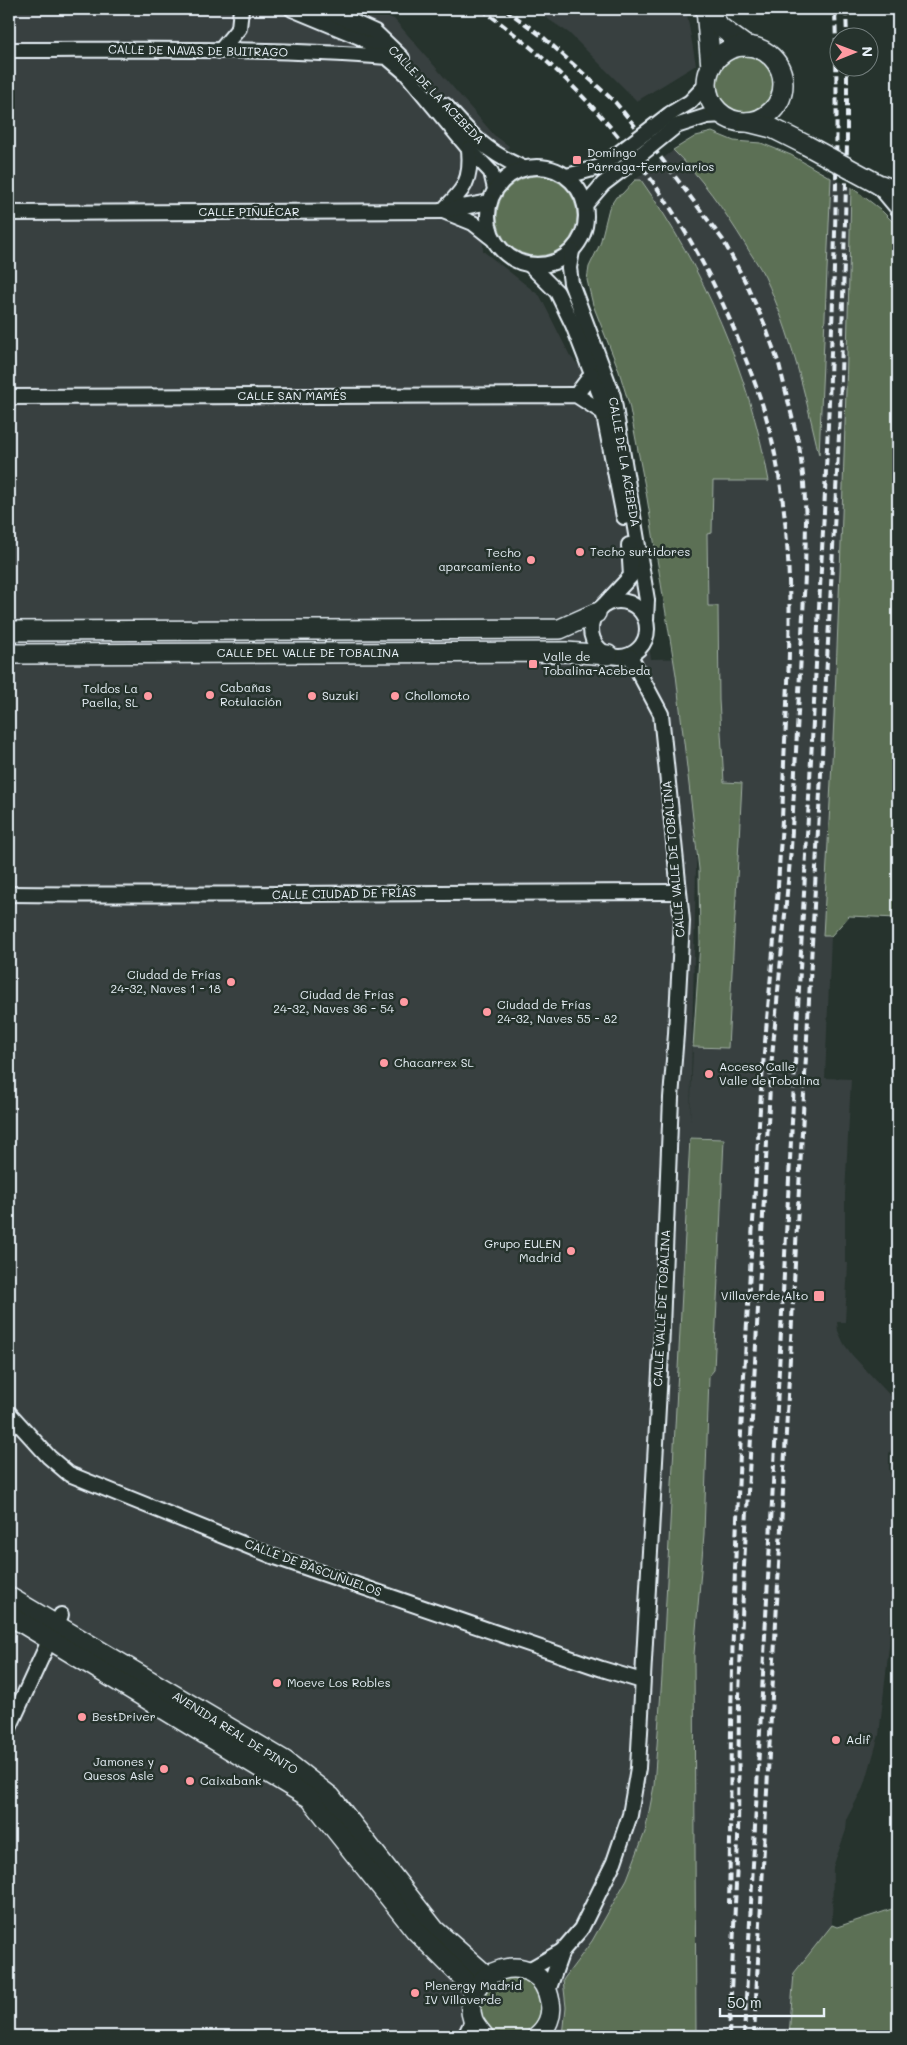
<svg xmlns="http://www.w3.org/2000/svg" width="907" height="2045" font-family="Mali,sans-serif">
	<style>
		.built { fill: #384040 }
		.green { fill: #5c7054; stroke: #a2b0a6 }
		.lines { fill: none; stroke-linecap: round; stroke-linejoin: round }
		.street-casing { stroke: #e8f1f8; stroke-width: 18 }
		.secondary-casing { stroke: #e8f1f8; stroke-width: 22 }
		.street { stroke: #26332d; stroke-width: 14 }
		.secondary { stroke: #26332d; stroke-width: 19 }
		.rail { stroke: #e8f1f8; stroke-width: 4; stroke-dasharray: 8 4; stroke-linecap: butt }
		.street-bridge-casing { stroke: #e8f1f8; stroke-width: 18; stroke-linecap: butt }
		.secondary-bridge-casing { stroke: #e8f1f8; stroke-width: 22; stroke-linecap: butt }
		.street-bridge { stroke: #26332d; stroke-width: 14 }
		.secondary-bridge { stroke: #26332d; stroke-width: 19 }
		.poi-dot { fill: #ff9aa2; stroke: #26332d; stroke-width: 2 }
		.labels { text-anchor: middle; stroke-width: 5; stroke-linejoin: round; paint-order: stroke }
		.street-label { font-size: 12px; fill: #e8f1f8; stroke: #26332d }
		.poi-label { font-size: 12px; fill: #e8f1f8; stroke: #26332d; text-anchor: start }
	</style>
	<rect width="100%" height="100%" fill="#26332d"/>
	<filter id="ink" filterUnits="userSpaceOnUse"><feTurbulence type="fractalNoise" baseFrequency=".02" numOctaves="2"/><feDisplacementMap in="SourceGraphic" scale="10" xChannelSelector="R" yChannelSelector="G"/><feConvolveMatrix kernelMatrix="1 2 1 2 8 2 1 2 1" color-interpolation-filters="sRGB"/></filter>
	<g filter="url(#ink)">
		<g class="built">
			<polygon points="9,9 366,9 394,19 494,135 509,146 482,192 483,251 540,296 570,356 609,398 651,659 701,658 690,1123 693,1047 728,1048 733,930 719,700 718,607 702,606 622,194 635,180 683,143 696,136 712,132 734,141 761,143 800,161 851,187 879,209 842,877 831,936 825,1078 851,1079 845,1194 845,1263 848,1263 845,1322 837,1322 838,1331 844,1344 852,1355 898,1404 898,1442 889,1453 889,1471 896,1483 889,1646 879,1735 865,1784 847,1818 846,1830 833,1867 832,1925 794,1973 789,2036 696,2036 694,1654 704,1534 709,1376 714,1370 724,1139 689,1137 670,1930 671,2036 9,2036"/>
			<polygon points="533,9 686,9 696,65 637,101 569,33"/>
		</g>
		<g class="green">
			<circle cx="745" cy="84" r="28"/>
			<path d="M 712,132 L 734,141 L 761,143 L 791,155 L 831,178 L 819,455 C 805,394 791,333 765,277 C 759,265 751,255 745,244 C 724,210 702,178 673,150 L 696,136 Z"/>
			<circle cx="537" cy="216" r="40"/>
			<path d="M 635,180 L 641,180 C 704,269 749,373 769,481 L 713,481 L 712,533 L 707,534 L 708,606 L 718,606 L 719,700 L 724,782 L 742,783 L 728,1048 L 693,1047 L 700,943 L 699,869 L 676,675 L 646,492 L 629,404 L 618,368 L 593,305 L 587,280 L 589,267 L 600,244 L 609,208 L 616,197 L 622,194 Z"/>
			<path d="M 851,187 L 880,209 L 898,227 L 898,918 L 849,916 L 831,936 L 823,936 C 837,687 846,437 851,187 Z"/>
			<polygon points="690,1138 724,1139 714,1370 709,1376 704,1534 694,1654 696,2036 563,2036 566,2007 563,1980 592,1941 627,1879 645,1832 654,1786 662,1677"/>
			<polygon points="898,1907 898,2036 789,2036 794,1973 832,1925 837,1927"/>
			<path d="M 500,1977 C 506,1977 514,1976 520,1977 C 538,1983 546,2007 537,2023 C 534,2029 528,2032 523,2036 L 495,2036 L 482,2023 L 480,1996 Z"/>
		</g>
		<g class="lines">
			<g class="street-casing">
				<g id="street">
					<polyline points="292,9 362,38 387,57 406,73 469,149 491,172 495,189"/>
					<polyline points="324,9 375,32 402,58"/>
					<path d="M 9,50 C 135,50 262,47 387,57"/>
					<polyline points="220,51 239,28 241,9"/>
					<path d="M 445,105 C 472,136 485,151 523,168"/>
					<polyline points="670,114 690,102 707,84"/>
					<polyline points="676,126 707,116 723,115"/>
					<circle cx="537" cy="216" r="49"/>
					<polyline points="567,176 600,167 615,156"/>
					<polyline points="878,185 898,209"/>
					<polyline points="585,205 603,184 624,168"/>
					<path d="M 442,211 C 464,190 472,181 469,149"/>
					<polyline points="443,211 473,223 492,238"/>
					<polyline points="9,213 442,211 489,202"/>
					<polyline points="572,251 569,268 571,283 613,396 647,600 646,620"/>
					<polyline points="530,265 557,292 573,325 600,395 624,517"/>
					<polyline points="576,395 592,374"/>
					<polyline points="9,397 576,395 604,413"/>
					<circle cx="619" cy="629" r="28"/>
					<polyline points="604,605 631,576 629,545"/>
					<path d="M 9,894 C 232,896 455,892 679,892"/>
					<polyline points="9,1413 49,1457 69,1474 275,1557 602,1669 642,1681"/>
					<polyline points="9,1728 61,1615"/>
					<polyline points="562,1951 581,1929 614,1862 630,1815 638,1768 661,1353 671,1098 676,1034 682,921 661,714 630,656"/>
					<polyline points="527,1971 562,1951 548,1991"/>
					<polyline points="465,2036 473,2020"/>
				</g>
			</g>
			<g class="secondary-casing">
				<g id="secondary">
					<polyline points="706,9 711,67"/>
					<polyline points="708,9 720,27 746,46"/>
					<circle cx="745" cy="84" r="38"/>
					<polyline points="748,122 772,128 806,145"/>
					<polyline points="878,184 898,191"/>
					<polyline points="9,631 560,629 596,613"/>
					<polyline points="9,654 566,652 608,655"/>
					<polyline points="9,1597 285,1761 331,1797 435,1930 487,1976"/>
					<polyline points="9,1615 310,1798 415,1930 475,1990"/>
					<path d="M 484,2036 C 480,2031 475,2025 473,2020 C 456,1970 540,1942 550,2002 C 553,2015 547,2028 537,2036"/>
				</g>
			</g>
			<use href="#street" class="street"/>
			<use href="#secondary" class="secondary"/>
			<g class="rail">
				<path d="M 481,9 C 602,94 693,218 744,355 C 754,380 764,406 770,432 C 795,534 791,637 785,741 C 783,778 783,815 780,851 C 776,932 767,1011 761,1092 C 750,1272 738,1452 733,1633 C 730,1723 731,1814 729,1904"/>
				<polyline points="505,9 543,37 615,102 658,154 723,240 746,283 764,323 779,364 799,445 804,483 806,521 805,576 791,849 771,1068 744,1566 739,1696 738,1840 729,2036"/>
				<polyline points="846,9 847,38"/>
				<path d="M 744,2036 L 825,493 C 832,332 840,170 835,9"/>
				<polyline points="754,2036 840,416 847,144 847,68"/>
			</g>
			<g class="street-bridge-casing">
				<g id="street-bridge">
					<polyline points="615,156 670,114"/>
					<polyline points="624,168 676,126"/>
				</g>
			</g>
			<g class="secondary-bridge-casing">
				<polyline id="secondary-bridge" points="806,145 878,184"/>
			</g>
			<use href="#street-bridge" class="street-bridge"/>
			<use href="#secondary-bridge" class="secondary-bridge"/>
		</g>
	</g>
	<g class="poi-dot">
		<rect x="572" y="155" width="10" height="10" rx="2.5"/>
		<circle cx="580" cy="552" r="5"/>
		<circle cx="531" cy="560" r="5"/>
		<rect x="528" y="659" width="10" height="10" rx="2.5"/>
		<circle cx="210" cy="695" r="5"/>
		<circle cx="148" cy="696" r="5"/>
		<circle cx="312" cy="696" r="5"/>
		<circle cx="395" cy="696" r="5"/>
		<circle cx="231" cy="982" r="5"/>
		<circle cx="404" cy="1002" r="5"/>
		<circle cx="487" cy="1012" r="5"/>
		<circle cx="384" cy="1063" r="5"/>
		<circle cx="709" cy="1074" r="5"/>
		<circle cx="571" cy="1251" r="5"/>
		<rect x="813" y="1290" width="12" height="12" rx="2.5"/>
		<circle cx="277" cy="1683" r="5"/>
		<circle cx="82" cy="1717" r="5"/>
		<circle cx="836" cy="1740" r="5"/>
		<circle cx="164" cy="1769" r="5"/>
		<circle cx="190" cy="1781" r="5"/>
		<circle cx="415" cy="1993" r="5"/>
	</g>
	<g class="labels">
		<g class="street-label">
			<text transform="translate(198 51) rotate(1)" y="4">CALLE DE NAVAS DE BUITRAGO</text>
			<text transform="translate(436 95) rotate(46)" y="4">CALLE DE LA ACEBEDA</text>
			<text x="249" y="216">CALLE PIÑUÉCAR</text>
			<text x="292" y="400">CALLE SAN MAMÉS</text>
			<text transform="translate(624 462) rotate(80)" y="4">CALLE DE LA ACEBEDA</text>
			<text x="308" y="657">CALLE DEL VALLE DE TOBALINA</text>
			<text transform="translate(674 859) rotate(-95)" y="4">CALLE VALLE DE TOBALINA</text>
			<text transform="translate(344 894) rotate(-1)" y="4">CALLE CIUDAD DE FRÍAS</text>
			<text transform="translate(662 1308) rotate(-87)" y="4">CALLE VALLE DE TOBALINA</text>
			<text transform="translate(313 1568) rotate(20)" y="4">CALLE DE BASCUÑUELOS</text>
			<text transform="translate(235 1733) rotate(32)" y="4">AVENIDA REAL DE PINTO</text>
		</g>
		<g class="poi-label">
			<text x="587" y="157">Domingo<tspan x="587" dy="14">Párraga-Ferroviarios</tspan></text>
			<text x="590" y="556">Techo surtidores</text>
			<text x="521" y="557" text-anchor="end">Techo<tspan x="521" dy="14">aparcamiento</tspan></text>
			<text x="543" y="661">Valle de<tspan x="543" dy="14">Tobalina-Acebeda</tspan></text>
			<text x="220" y="692">Cabañas<tspan x="220" dy="14">Rotulación</tspan></text>
			<text x="138" y="693" text-anchor="end">Toldos La<tspan x="138" dy="14">Paella, SL</tspan></text>
			<text x="322" y="700">Suzuki</text>
			<text x="405" y="700">Chollomoto</text>
			<text x="221" y="979" text-anchor="end">Ciudad de Frías<tspan x="221" dy="14">24-32, Naves 1 - 18</tspan></text>
			<text x="394" y="999" text-anchor="end">Ciudad de Frías<tspan x="394" dy="14">24-32, Naves 36 - 54</tspan></text>
			<text x="497" y="1009">Ciudad de Frías<tspan x="497" dy="14">24-32, Naves 55 - 82</tspan></text>
			<text x="394" y="1067">Chacarrex SL</text>
			<text x="719" y="1071">Acceso Calle<tspan x="719" dy="14">Valle de Tobalina</tspan></text>
			<text x="561" y="1248" text-anchor="end">Grupo EULEN<tspan x="561" dy="14">Madrid</tspan></text>
			<text x="808" y="1300" text-anchor="end">Villaverde Alto</text>
			<text x="287" y="1687">Moeve Los Robles</text>
			<text x="92" y="1721">BestDriver</text>
			<text x="846" y="1744">Adif</text>
			<text x="154" y="1766" text-anchor="end">Jamones y<tspan x="154" dy="14">Quesos Asle</tspan></text>
			<text x="200" y="1785">Caixabank</text>
			<text x="425" y="1990">Plenergy Madrid<tspan x="425" dy="14">IV Villaverde</tspan></text>
		</g>
	</g>
	<rect width="907" height="2045" fill="none" stroke="#26332d" stroke-width="30"/>
	<rect x="15" y="15" width="877" height="2015" fill="none" stroke="#e8f1f8" stroke-width="2" filter="url(#ink)"/>
	<g transform="translate(854 52) rotate(89)"><circle r="24" fill="#26332d" stroke="#747f7e"/>
	<path d="M0-4L9 19L0 12L-9 19Z" fill="#ff9aa2"/>
	<text y="-8" font-size="14" font-weight="bold" text-anchor="middle" fill="#e8f1f8">N</text>
	</g>
	<path d="M720 2008v8h104v-8" fill="none" stroke="#e8f1f8" stroke-width="2.5"/>
	<text x="727" y="2008" font-size="15" fill="#e8f1f8" stroke="#26332d" stroke-width="4" paint-order="stroke">50 m</text>
</svg>
